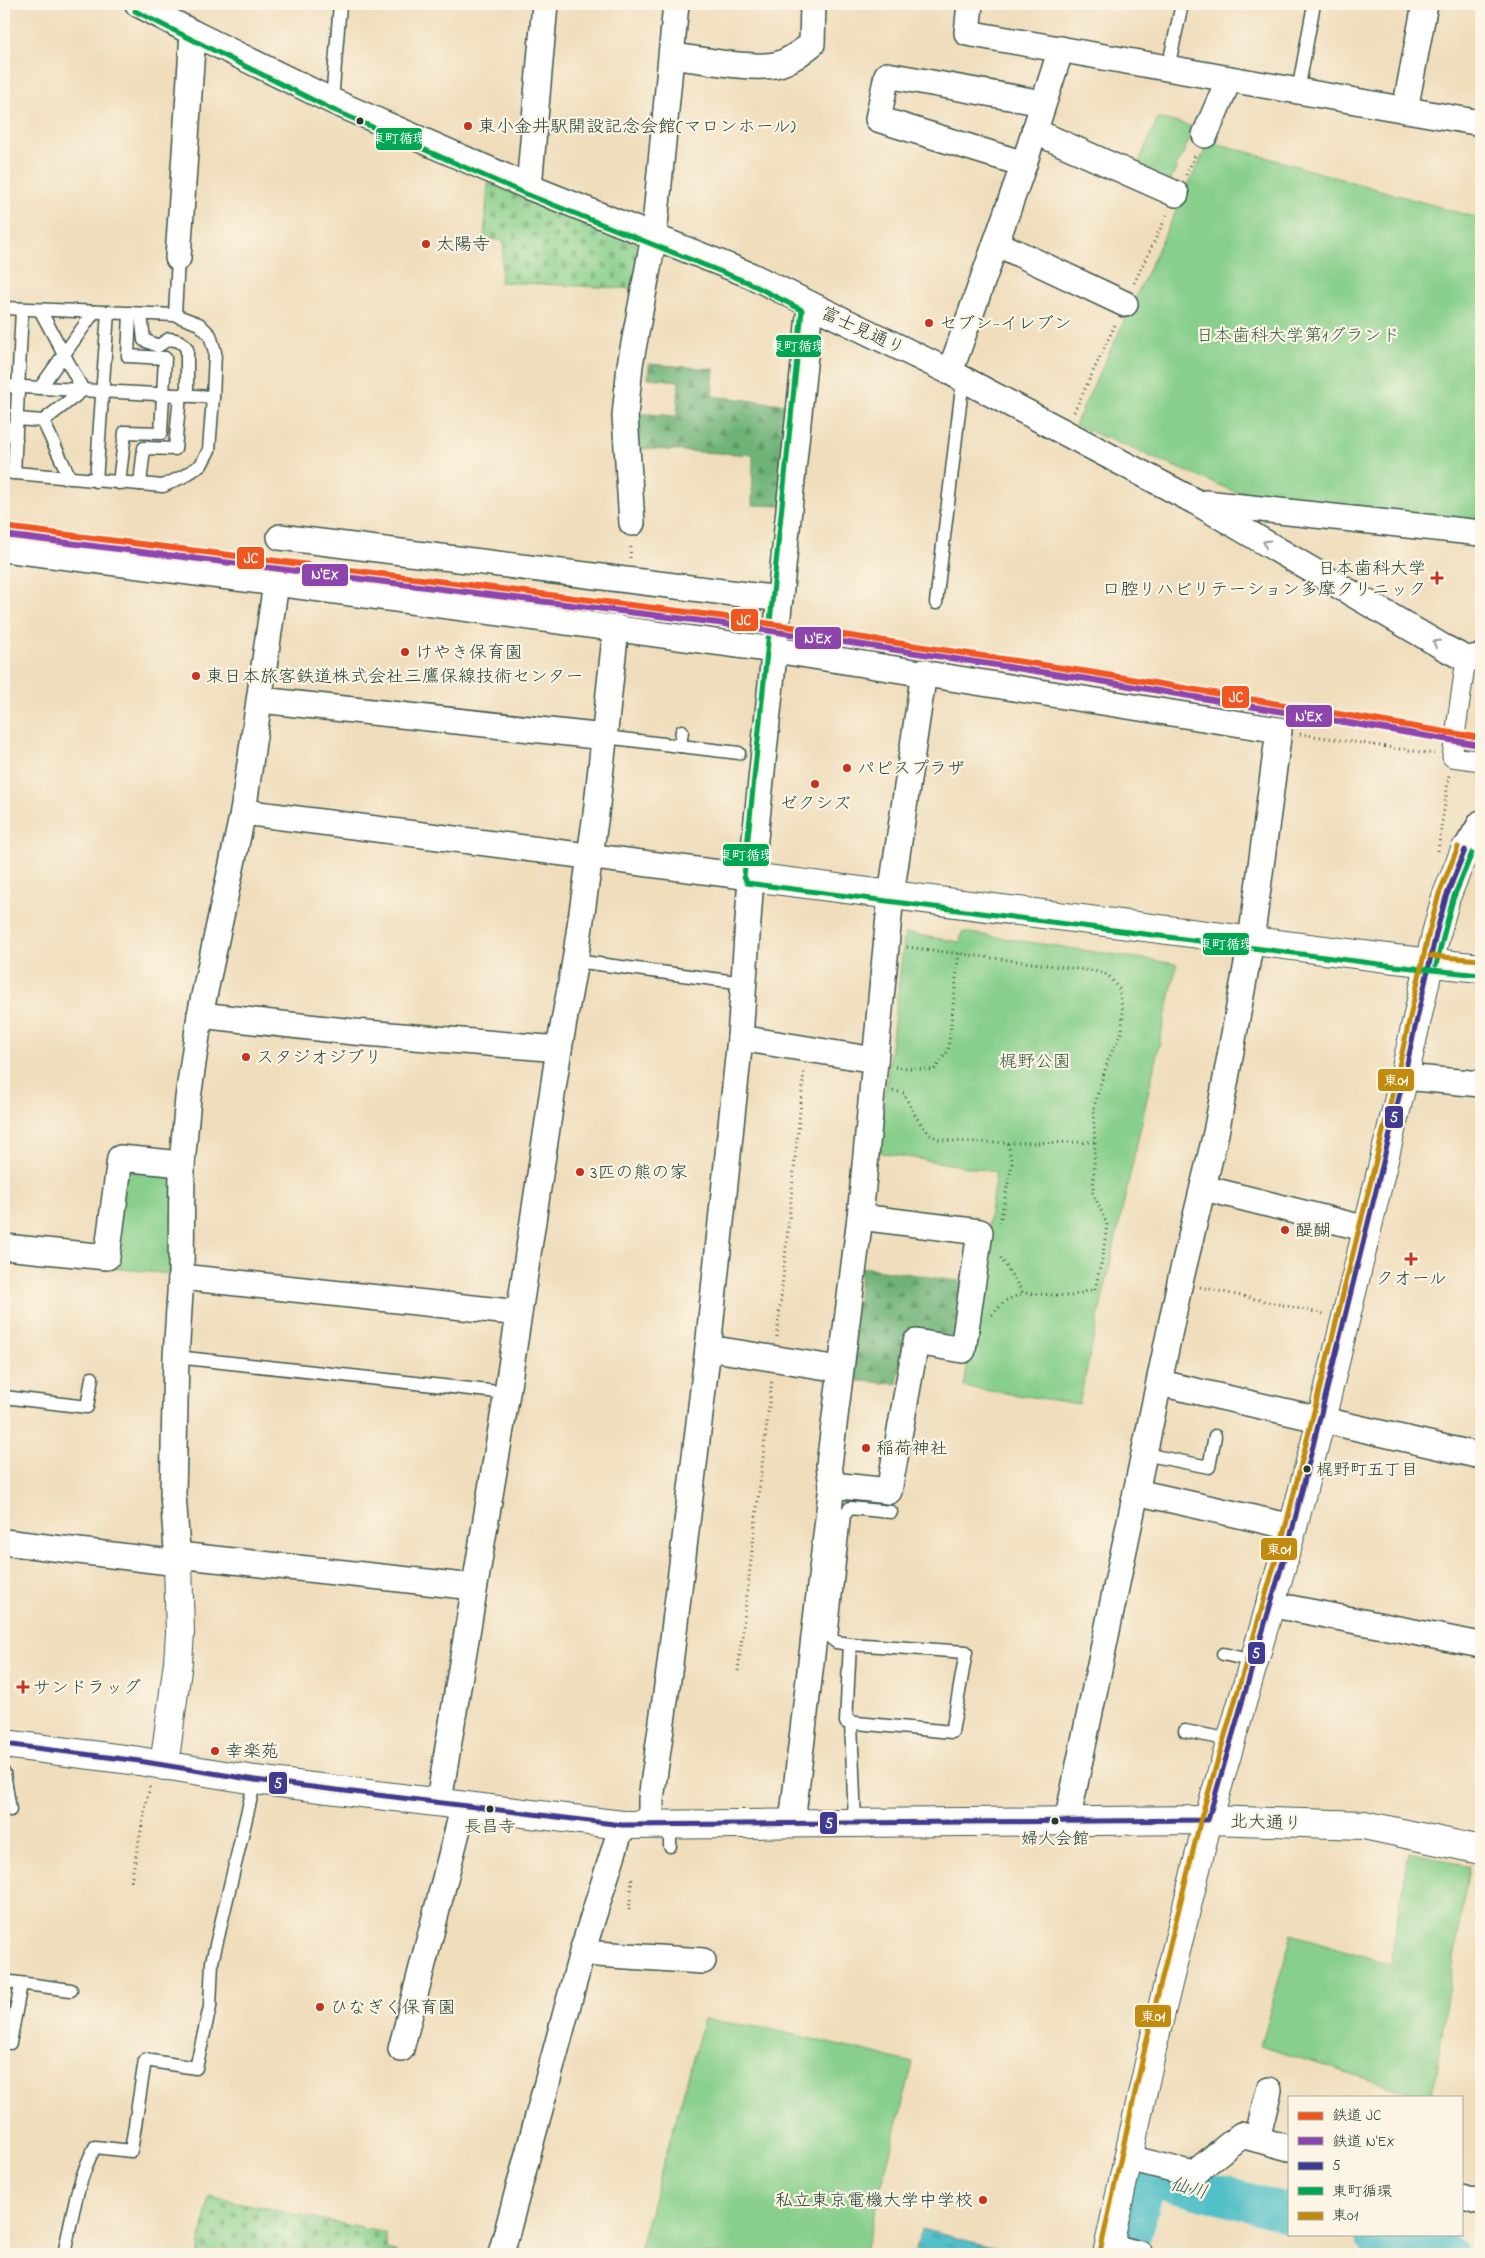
<svg xmlns="http://www.w3.org/2000/svg" width="1485" height="2258" font-family="'Indie Flower','Klee One',sans-serif">
	<style>
		.green { fill: #87cf8b; stroke: #538660 }
		.forest { fill: url(#forest-firs); stroke: #467856 }
		.cemetery { fill: url(#cemetery-stones); stroke: #538660 }
		.water { fill: url(#water-ripples); stroke: #387e7e }
		.lines { fill: none; stroke-linecap: round; stroke-linejoin: round }
		.river { stroke: #51bfc7; stroke-width: 38 }
		.service-casing { stroke: #3e5548; stroke-width: 15 }
		.pedestrian-casing { stroke: #3e5548; stroke-width: 21 }
		.minor-casing { stroke: #3e5548; stroke-width: 28 }
		.tertiary-casing { stroke: #3e5548; stroke-width: 30 }
		.path { stroke: #3e5548; stroke-width: 3; stroke-dasharray: 1 4; stroke-linecap: butt }
		.service { stroke: #fff; stroke-width: 12 }
		.pedestrian { stroke: #fff; stroke-width: 19 }
		.minor { stroke: #fff; stroke-width: 25 }
		.tertiary { stroke: #fff; stroke-width: 28 }
		.bus-1-casing { stroke: #fcf5e5; stroke-width: 9 }
		.bus-2-casing { stroke: #fcf5e5; stroke-width: 9 }
		.bus-3-casing { stroke: #fcf5e5; stroke-width: 9 }
		.bus-1 { stroke: #403b92; stroke-width: 5 }
		.bus-2 { stroke: #00a651; stroke-width: 5 }
		.bus-3 { stroke: #c18c0d; stroke-width: 5 }
		.rail-1-casing { stroke: #fcf5e5; stroke-width: 10 }
		.rail-2-casing { stroke: #fcf5e5; stroke-width: 10 }
		.rail-1 { stroke: #f15620; stroke-width: 6 }
		.rail-2 { stroke: #8e44ad; stroke-width: 6 }
		.oneway { stroke: #8f9e9a }
		.bus-dot { fill: #1f3d34; stroke: #fcf5e5; stroke-width: 2 }
		.poi-dot { fill: #c8321e; stroke: #fcf5e5; stroke-width: 2 }
		.labels { text-anchor: middle; stroke-width: 4.5; stroke-linejoin: round; paint-order: stroke }
		.bus-label { font-size: 17px; fill: #1f3d34; stroke: #fcf5e5 }
		.poi-label { font-size: 18px; fill: #1f3d34; stroke: #fcf5e5; text-anchor: start }
		.street-label { font-size: 18px; fill: #1f3d34; stroke: #fcf5e5 }
		.park-label { font-size: 18px; fill: #345a45; stroke: #fcf5e5 }
		.water-label { font-size: 19px; font-style: italic; fill: #2c5e59; stroke: #fcf5e5 }
		.line-badge { stroke: #fcf5e5; stroke-width: 2 }
		.badge-label { font-size: 14px; text-anchor: middle; font-weight: bold; fill: #fff }
	</style>
	<defs>
		<pattern id="forest-firs" width="22" height="20" patternUnits="userSpaceOnUse" patternTransform="scale(1.25)"><rect width="22" height="20" fill="#6db277"/><path d="M5 1l3.5 6h-7zM16 11l3.5 6h-7z" fill="#599262"/></pattern>
		<pattern id="cemetery-stones" width="16" height="16" patternUnits="userSpaceOnUse" patternTransform="scale(1.25)"><rect width="16" height="16" fill="#87cf8b"/><path d="M2 7V4a2 2 0 0 1 4 0v3zM10 15v-3a2 2 0 0 1 4 0v3z" fill="#6ea972"/></pattern>
		<pattern id="water-ripples" width="26" height="14" patternUnits="userSpaceOnUse" patternTransform="scale(1.25)"><rect width="26" height="14" fill="#51bfc7"/><path d="M2 4q2-2 4 0t4 0M15 11q2-2 4 0t4 0" fill="none" stroke="#439ca2"/></pattern>
	</defs>
	<rect width="100%" height="100%" fill="#fcf5e5"/>
	<filter id="ink" filterUnits="userSpaceOnUse"><feTurbulence type="fractalNoise" baseFrequency=".02" numOctaves="2"/><feDisplacementMap in="SourceGraphic" scale="10" xChannelSelector="R" yChannelSelector="G"/><feConvolveMatrix kernelMatrix="1 2 1 2 8 2 1 2 1" color-interpolation-filters="sRGB"/></filter>
	<filter id="wash" filterUnits="userSpaceOnUse"><feTurbulence type="fractalNoise" baseFrequency=".0096" numOctaves="4" result="noise"/><feDisplacementMap in="SourceGraphic" scale="20" xChannelSelector="R" yChannelSelector="G"/><feGaussianBlur stdDeviation="1.12" result="paint"/><feColorMatrix in="noise" values="0 0 0 0 0 0 0 0 0 0 0 0 0 0 0 0 0 1.4 0 .05"/><feComposite in="paint" operator="in"/></filter>
	<g filter="url(#wash)">
		<rect width="100%" height="100%" fill="#efddbb"/>
		<g class="green">
			<polygon points="1158,118 1195,127 1169,184 1136,169"/>
			<polygon points="1209,141 1481,219 1481,522 1233,491 1075,425"/>
			<polygon points="962,932 1177,964 1079,1404 964,1387 996,1172 878,1152 905,933 960,942"/>
			<polygon points="127,1170 174,1176 170,1274 111,1268"/>
			<polygon points="1408,1853 1469,1866 1432,2097 1425,2097 1260,2046 1292,1934 1390,1964"/>
			<polygon points="704,2019 770,2029 913,2063 864,2254 638,2254"/>
		</g>
		<g class="forest">
			<polygon points="649,364 714,369 712,396 792,405 782,506 752,505 753,455 633,448 636,413 677,416 679,381 648,378"/>
			<polygon points="861,1267 965,1282 955,1342 905,1334 897,1384 849,1380"/>
		</g>
		<g class="cemetery">
			<polygon points="488,183 641,246 636,289 500,282 504,241 484,238"/>
			<polygon points="209,2196 386,2233 386,2248 398,2254 198,2254"/>
		</g>
		<polygon class="water" points="921,2229 1020,2254 915,2254"/>
		<g class="lines">
			<g class="river">
				<polyline points="1373,2234 1448,2254"/>
				<polyline points="1133,2235 1148,2176 1289,2213"/>
			</g>
		</g>
	</g>
	<g filter="url(#ink)">
		<g class="lines">
			<g class="service-casing">
				<g id="service">
					<polyline points="1168,68 1182,4"/>
					<polyline points="1298,91 1314,4"/>
					<polyline points="332,101 340,4"/>
					<polyline points="4,308 175,315 199,324 210,335 215,352 213,397 209,450 201,465 184,476 163,486 4,472"/>
					<polyline points="40,310 83,390 43,421 70,478"/>
					<path d="M 141,314 L 144,340 L 158,346 L 169,339 C 177,340 182,341 187,349 L 187,396"/>
					<polyline points="175,315 178,258"/>
					<polyline points="4,386 213,397"/>
					<polyline points="40,388 94,312"/>
					<polyline points="17,419 43,421"/>
					<polyline points="4,424 16,440"/>
					<polyline points="14,473 22,309"/>
					<polyline points="96,481 108,312"/>
					<polyline points="119,483 125,432 161,433 165,358 128,356 130,313"/>
					<polyline points="140,484 144,448 175,449 180,395"/>
					<polyline points="936,603 963,379"/>
					<polyline points="605,737 739,753"/>
					<polyline points="680,746 682,731"/>
					<polyline points="575,961 744,983"/>
					<polyline points="176,1357 507,1393"/>
					<polyline points="4,1397 87,1407 92,1378"/>
					<polyline points="1144,1454 1209,1467 1215,1436"/>
					<polyline points="850,1644 846,1722 952,1732 966,1652 850,1644 836,1642 831,1638 844,1515 850,1508 891,1512"/>
					<polyline points="1223,1654 1254,1661"/>
					<polyline points="851,1722 855,1822"/>
					<polyline points="1185,1731 1231,1740"/>
					<polyline points="4,1773 10,1810"/>
					<polyline points="670,1846 670,1825"/>
					<polyline points="4,1981 71,1990"/>
					<polyline points="10,2043 21,1984"/>
					<path d="M 64,2254 C 72,2218 77,2180 95,2147 L 131,2151 L 145,2060 L 196,2068 L 210,2007 L 212,1962 L 255,1780"/>
				</g>
			</g>
			<g class="pedestrian-casing">
				<polyline id="pedestrian" points="1466,659 1452,757 1481,761"/>
			</g>
			<g class="minor-casing">
				<g id="minor">
					<polyline points="138,4 193,33 332,101 529,187 750,275 950,372 1196,502 1443,647 1466,659 1481,657"/>
					<polyline points="970,4 967,33 1481,123"/>
					<path d="M 672,56 C 699,59 754,71 779,64 C 792,60 801,52 812,44 L 813,4"/>
					<polyline points="1405,110 1425,4"/>
					<polyline points="1034,131 1176,194"/>
					<polyline points="1205,135 1229,79"/>
					<polyline points="1024,164 878,119 887,75 1043,103"/>
					<polyline points="529,187 545,4"/>
					<polyline points="996,243 1125,304"/>
					<polyline points="178,258 193,33"/>
					<polyline points="950,372 1024,164 1061,49"/>
					<polyline points="1205,503 1481,533"/>
					<polyline points="632,523 625,416 630,365 654,236 676,4"/>
					<polyline points="280,537 780,599"/>
					<polyline points="4,549 276,583"/>
					<polyline points="260,700 605,737"/>
					<polyline points="243,812 751,877"/>
					<polyline points="1481,823 1465,850 1481,845"/>
					<polyline points="200,1015 354,1032 559,1049"/>
					<polyline points="740,1038 875,1060"/>
					<polyline points="1404,1077 1481,1084"/>
					<polyline points="1204,1188 1367,1229"/>
					<polyline points="4,1247 107,1257 120,1158 182,1164"/>
					<polyline points="181,1277 519,1313"/>
					<polyline points="708,1348 839,1369"/>
					<polyline points="1160,1383 1481,1456"/>
					<polyline points="832,1485 889,1491 916,1342 963,1350 980,1232 860,1217"/>
					<polyline points="1136,1492 1293,1527"/>
					<polyline points="4,1542 178,1563 173,1494 176,1357 181,1277 182,1164 188,1098 200,1015 243,812 276,583 775,650 1279,730 1251,941 1216,1133 1180,1282 1067,1822"/>
					<polyline points="178,1555 474,1587"/>
					<polyline points="1269,1604 1481,1645"/>
					<polyline points="439,1801 507,1393 559,1049 575,961 596,814 616,628"/>
					<polyline points="792,1823 832,1485 829,1465 860,1217 891,895 924,672"/>
					<polyline points="651,1825 651,1799 669,1672 708,1348 740,1038 751,877 810,306"/>
					<polyline points="583,1949 597,1954 703,1961"/>
					<polyline points="401,2049 464,1805"/>
					<polyline points="1257,2139 1269,2090"/>
					<polyline points="1129,2158 1193,2174 1241,2135 1289,2148"/>
					<polyline points="1461,2197 1481,2203"/>
					<polyline points="1109,2246 1140,2254"/>
					<polyline points="501,2254 583,1949 622,1825"/>
				</g>
			</g>
			<g class="tertiary-casing">
				<g id="tertiary">
					<polyline points="751,877 1395,959 1481,968"/>
					<polyline points="4,1744 139,1761 255,1780 622,1825 1208,1820 1364,1825 1481,1850"/>
					<polyline points="164,1766 178,1662 180,1633 178,1563"/>
					<polyline points="1107,2254 1153,2045 1208,1820 1293,1527 1321,1420 1404,1077 1436,934 1446,897 1465,850"/>
				</g>
			</g>
			<g class="path">
				<polyline points="1186,175 1196,153"/>
				<polyline points="1134,283 1167,215"/>
				<polyline points="1074,412 1116,323"/>
				<polyline points="630,558 631,544"/>
				<polyline points="1300,734 1434,754"/>
				<polyline points="1438,851 1449,775"/>
				<polyline points="907,947 1094,971 1108,975 1119,989 1123,1012 1122,1031 1108,1060 1093,1109 1095,1142 1093,1193 1107,1224 1103,1255 1095,1289 1071,1296 1023,1293 999,1255"/>
				<polyline points="895,1067 934,1070 948,1051 959,952"/>
				<path d="M 893,1091 L 904,1093 C 911,1109 921,1130 938,1139 C 946,1142 996,1142 1008,1143 L 1012,1164 L 1000,1222"/>
				<polyline points="1008,1143 1095,1142"/>
				<polyline points="1200,1287 1324,1314"/>
				<polyline points="992,1315 1005,1301 1023,1293"/>
				<polyline points="777,1337 804,1072"/>
				<polyline points="738,1671 772,1380"/>
				<polyline points="131,1881 150,1785"/>
				<polyline points="629,1910 632,1879"/>
			</g>
			<use href="#service" class="service"/>
			<use href="#pedestrian" class="pedestrian"/>
			<use href="#minor" class="minor"/>
			<use href="#tertiary" class="tertiary"/>
			<g class="bus-1-casing">
				<polyline id="bus-1" points="4,1744 139,1761 255,1780 622,1825 1208,1820 1293,1527 1404,1077 1436,934 1446,897 1465,850"/>
			</g>
			<g class="bus-2-casing">
				<g id="bus-2">
					<polyline points="135,11 329,108 526,194 747,282 802,310 744,876 747,883 1394,966 1480,975"/>
					<polyline points="1436,965 1453,899 1472,853"/>
				</g>
			</g>
			<g class="bus-3-casing">
				<g id="bus-3">
					<polyline points="1430,956 1481,960"/>
					<polyline points="1100,2252 1146,2043 1201,1818 1286,1525 1397,1075 1429,932 1439,894 1458,847"/>
				</g>
			</g>
			<use href="#bus-1" class="bus-1"/>
			<use href="#bus-2" class="bus-2"/>
			<use href="#bus-3" class="bus-3"/>
			<g class="rail-1-casing">
				<polyline id="rail-1" points="4,527 719,616 1089,672 1481,738"/>
			</g>
			<g class="rail-2-casing">
				<polyline id="rail-2" points="4,535 718,623 1088,679 1480,745"/>
			</g>
			<use href="#rail-1" class="rail-1"/>
			<use href="#rail-2" class="rail-2"/>
		</g>
		<defs><path id="oneway-chevron" d="M-2-3.5L2.5 0L-2 3.5" fill="none" stroke-width="1.6" stroke-linecap="round" stroke-linejoin="round" transform="scale(1.25)"/></defs>
		<g class="oneway">
			<use href="#oneway-chevron" transform="translate(1266 543) rotate(-150)"/>
			<use href="#oneway-chevron" transform="translate(1436 643) rotate(-150)"/>
		</g>
	</g>
	<g class="bus-dot">
		<circle cx="360" cy="121" r="4.5"/>
		<circle cx="1307" cy="1469" r="4.5"/>
		<circle cx="490" cy="1809" r="4.5"/>
		<circle cx="1055" cy="1821" r="4.5"/>
	</g>
	<g class="poi-dot">
		<circle cx="468" cy="126" r="5"/>
		<circle cx="426" cy="244" r="5"/>
		<circle cx="929" cy="323" r="5"/>
		<path d="M1434.5 570.5h5v5h5v5h-5v5h-5v-5h-5v-5h5z"/>
		<circle cx="405" cy="652" r="5"/>
		<circle cx="196" cy="676" r="5"/>
		<circle cx="847" cy="768" r="5"/>
		<circle cx="815" cy="784" r="5"/>
		<circle cx="246" cy="1057" r="5"/>
		<circle cx="580" cy="1172" r="5"/>
		<circle cx="1285" cy="1230" r="5"/>
		<path d="M1408.5 1251.5h5v5h5v5h-5v5h-5v-5h-5v-5h5z"/>
		<circle cx="866" cy="1448" r="5"/>
		<path d="M20.5 1679.5h5v5h5v5h-5v5h-5v-5h-5v-5h5z"/>
		<circle cx="215" cy="1751" r="5"/>
		<circle cx="320" cy="2007" r="5"/>
		<circle cx="983" cy="2200" r="5"/>
	</g>
	<g class="labels">
		<g class="bus-label">
			<text x="1316" y="1475" text-anchor="start">梶野町五丁目</text>
			<text x="490" y="1832">長昌寺</text>
			<text x="1055" y="1844">婦人会館</text>
		</g>
		<g class="poi-label">
			<text x="478" y="132">東小金井駅開設記念会館(マロンホール)</text>
			<text x="436" y="250">太陽寺</text>
			<text x="939" y="329">セブン-イレブン</text>
			<text x="1426" y="574" text-anchor="end">日本歯科大学<tspan x="1426" dy="21">口腔リハビリテーション多摩クリニック</tspan></text>
			<text x="415" y="658">けやき保育園</text>
			<text x="206" y="682">東日本旅客鉄道株式会社三鷹保線技術センター</text>
			<text x="857" y="774">パピスプラザ</text>
			<text x="815" y="809" text-anchor="middle">ゼクシズ</text>
			<text x="256" y="1063">スタジオジブリ</text>
			<text x="590" y="1178">3匹の熊の家</text>
			<text x="1295" y="1236">醍醐</text>
			<text x="1411" y="1284" text-anchor="middle">クオール</text>
			<text x="876" y="1454">稲荷神社</text>
			<text x="33" y="1693">サンドラッグ</text>
			<text x="225" y="1757">幸楽苑</text>
			<text x="330" y="2013">ひなぎく保育園</text>
			<text x="973" y="2206" text-anchor="end">私立東京電機大学中学校</text>
		</g>
		<g class="street-label">
			<text transform="translate(863 330) rotate(25)" y="6">富士見通り</text>
			<text transform="translate(1266 1822) rotate(2)" y="6">北大通り</text>
		</g>
		<g class="park-label">
			<text x="1298" y="341">日本歯科大学第1グランド</text>
			<text x="1035" y="1067">梶野公園</text>
		</g>
		<g class="water-label">
			<text transform="translate(1189 2187) rotate(15)" y="7">仙川</text>
		</g>
	</g>
	<g class="line-badge">
		<rect x="375" y="127" width="48" height="24" rx="5" fill="#00a651"/>
		<rect x="775" y="334" width="47" height="24" rx="5" fill="#00a651"/>
		<rect x="236" y="546" width="29" height="24" rx="5" fill="#f15620"/>
		<rect x="301" y="563" width="48" height="24" rx="5" fill="#8e44ad"/>
		<rect x="730" y="608" width="29" height="24" rx="5" fill="#f15620"/>
		<rect x="794" y="626" width="48" height="24" rx="5" fill="#8e44ad"/>
		<rect x="1221" y="685" width="29" height="24" rx="5" fill="#f15620"/>
		<rect x="1285" y="704" width="48" height="24" rx="5" fill="#8e44ad"/>
		<rect x="722" y="843" width="48" height="24" rx="5" fill="#00a651"/>
		<rect x="1202" y="932" width="48" height="24" rx="5" fill="#00a651"/>
		<rect x="1377" y="1068" width="38" height="24" rx="5" fill="#c18c0d"/>
		<rect x="1384" y="1105" width="20" height="24" rx="5" fill="#403b92"/>
		<rect x="1260" y="1537" width="38" height="24" rx="5" fill="#c18c0d"/>
		<rect x="1247" y="1641" width="19" height="24" rx="5" fill="#403b92"/>
		<rect x="268" y="1771" width="20" height="24" rx="5" fill="#403b92"/>
		<rect x="819" y="1811" width="19" height="24" rx="5" fill="#403b92"/>
		<rect x="1134" y="2004" width="38" height="24" rx="5" fill="#c18c0d"/>
	</g>
	<g class="badge-label">
		<text x="399" y="143">東町循環</text>
		<text x="798" y="351">東町循環</text>
		<text x="251" y="563">JC</text>
		<text x="325" y="579">N'EX</text>
		<text x="744" y="625">JC</text>
		<text x="818" y="643">N'EX</text>
		<text x="1236" y="702">JC</text>
		<text x="1309" y="721">N'EX</text>
		<text x="746" y="860">東町循環</text>
		<text x="1226" y="949">東町循環</text>
		<text x="1396" y="1085">東01</text>
		<text x="1394" y="1122">5</text>
		<text x="1279" y="1554">東01</text>
		<text x="1256" y="1658">5</text>
		<text x="278" y="1788">5</text>
		<text x="829" y="1828">5</text>
		<text x="1153" y="2021">東01</text>
	</g>
	<rect width="1485" height="2258" fill="none" stroke="#fcf5e5" stroke-width="20"/>
	<rect x="1288" y="2096" width="175" height="140" fill="#fcf5e5" stroke="#a4ab9e"/>
	<rect x="1298" y="2112" width="25" height="8" fill="#f15620" stroke="#a4ab9e"/>
	<text x="1332" y="2120" font-size="15" fill="#1f3d34">鉄道 JC</text>
	<rect x="1298" y="2137" width="25" height="8" fill="#8e44ad" stroke="#a4ab9e"/>
	<text x="1332" y="2146" font-size="15" fill="#1f3d34">鉄道 N'EX</text>
	<rect x="1298" y="2162" width="25" height="8" fill="#403b92" stroke="#a4ab9e"/>
	<text x="1332" y="2170" font-size="15" fill="#1f3d34">5</text>
	<rect x="1298" y="2187" width="25" height="8" fill="#00a651" stroke="#a4ab9e"/>
	<text x="1332" y="2196" font-size="15" fill="#1f3d34">東町循環</text>
	<rect x="1298" y="2212" width="25" height="8" fill="#c18c0d" stroke="#a4ab9e"/>
	<text x="1332" y="2220" font-size="15" fill="#1f3d34">東01</text>
</svg>
